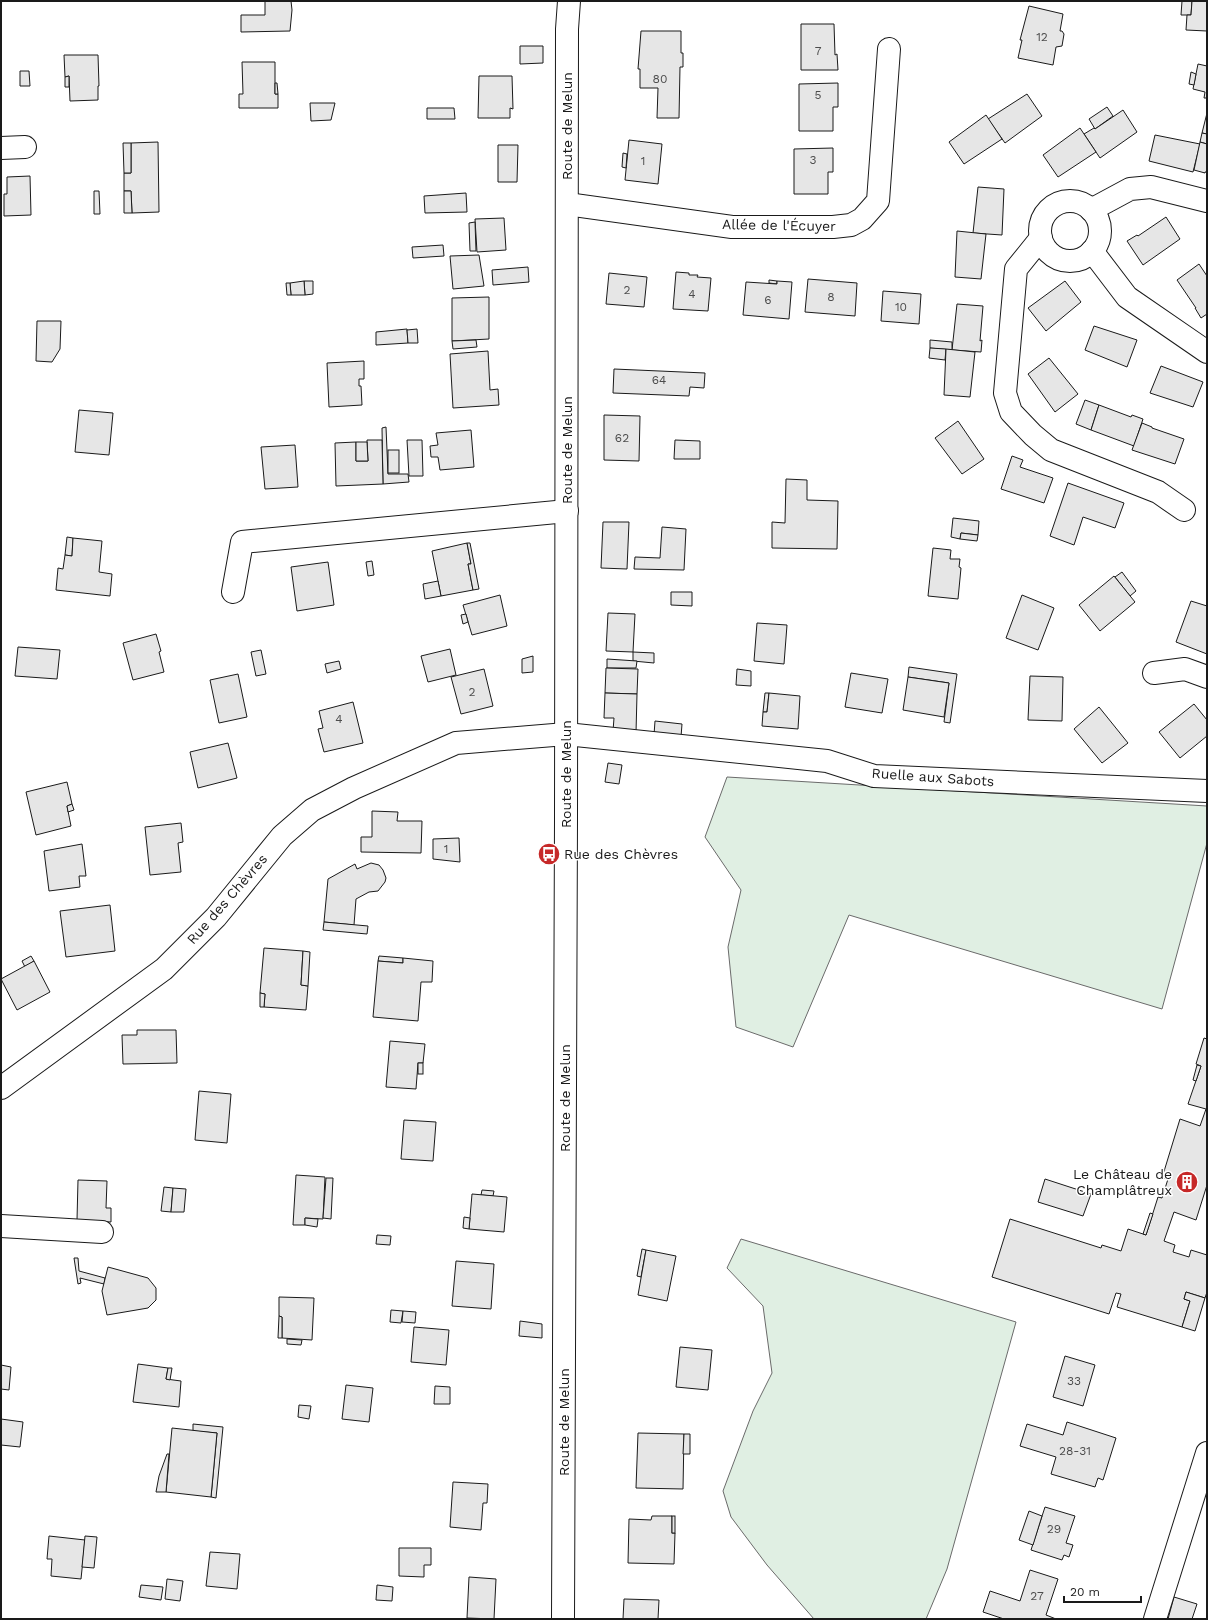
<svg xmlns="http://www.w3.org/2000/svg" width="1208" height="1620" font-family="'Work Sans',sans-serif">
	<style>
		.green { fill: #e0efe3; stroke: #6a6a6a }
		.building { fill: #e6e6e6; stroke: #1a1a1a }
		.lines { fill: none; stroke-linecap: round; stroke-linejoin: round }
		.street-casing { stroke: #1a1a1a; stroke-width: 24 }
		.secondary-casing { stroke: #1a1a1a; stroke-width: 24 }
		.primary-casing { stroke: #1a1a1a; stroke-width: 24 }
		.street { stroke: #fff; stroke-width: 22 }
		.secondary { stroke: #fff; stroke-width: 22 }
		.primary { stroke: #fff; stroke-width: 22 }
		.labels { text-anchor: middle; stroke-width: 3; stroke-linejoin: round; paint-order: stroke }
		.number-label { font-size: 12px; fill: #4d4d4d }
		.street-label { font-size: 14px; fill: #1a1a1a; stroke: #fff }
		.poi-label { font-size: 14px; fill: #1a1a1a; stroke: #fff; text-anchor: start }
	</style>
	<rect width="100%" height="100%" fill="#fff"/>
	<g class="green">
		<polygon points="727,777 1207,806 1207,843 1162,1009 849,915 793,1047 736,1027 728,947 741,890 705,837"/>
		<polygon points="741,1239 1016,1322 947,1569 926,1619 814,1619 767,1565 731,1517 723,1491 753,1411 772,1373 763,1306 727,1268"/>
	</g>
	<g class="building">
		<polygon points="265,1 291,1 292,10 290,31 241,32 241,15 265,15"/>
		<polygon points="1182,1 1192,1 1191,15 1181,15"/>
		<polygon points="1192,1 1207,1 1207,31 1186,30 1187,15 1191,15"/>
		<polygon points="1029,6 1063,14 1060,31 1062,31 1064,34 1062,46 1056,47 1053,65 1018,58 1022,40 1020,40"/>
		<polygon points="801,24 834,24 835,55 837,54 838,70 801,70"/>
		<polygon points="641,31 681,31 681,53 683,53 683,67 680,67 679,118 657,118 658,88 640,88 640,69 638,69"/>
		<polygon points="520,46 543,46 543,63 520,64"/>
		<polygon points="64,55 98,55 99,86 98,86 98,100 70,101 69,76 65,77"/>
		<polygon points="242,62 275,62 275,94 278,94 278,108 239,108 239,94 243,94"/>
		<polygon points="1198,64 1207,66 1207,98 1204,98 1205,92 1193,89"/>
		<polygon points="20,71 29,71 30,86 20,86"/>
		<polygon points="1191,72 1196,74 1194,85 1189,84"/>
		<polygon points="69,76 69,87 65,87 65,77"/>
		<polygon points="479,76 512,76 513,109 510,108 510,118 478,118"/>
		<polygon points="275,83 277,83 278,94 275,94"/>
		<polygon points="838,83 838,107 833,107 833,131 799,131 799,84"/>
		<polygon points="1027,94 1042,116 1005,143 988,119"/>
		<polygon points="310,103 335,103 331,120 311,121"/>
		<polygon points="1107,107 1113,116 1095,129 1089,119"/>
		<polygon points="427,108 454,108 455,119 427,119"/>
		<polygon points="1123,110 1137,132 1100,158 1084,134 1094,128 1095,129"/>
		<polygon points="1207,113 1207,134 1202,133"/>
		<polygon points="986,115 1002,139 964,164 949,142"/>
		<polygon points="1080,128 1096,152 1058,177 1043,155"/>
		<polygon points="1202,133 1207,134 1207,144 1200,142"/>
		<polygon points="1155,135 1200,144 1193,172 1149,161"/>
		<polygon points="629,140 662,144 658,184 625,180"/>
		<polygon points="158,142 159,212 132,213 131,191 124,191 124,173 131,173 131,143"/>
		<polygon points="1200,142 1207,144 1207,172 1205,172 1205,173 1194,170"/>
		<polygon points="123,143 131,143 131,173 124,173"/>
		<polygon points="498,145 518,145 517,182 498,182"/>
		<polygon points="833,148 833,172 828,172 828,194 794,194 794,149"/>
		<polygon points="623,153 627,154 626,168 622,167"/>
		<polygon points="30,176 31,215 4,216 4,194 7,194 7,177"/>
		<polygon points="978,187 1004,189 1002,235 973,233"/>
		<polygon points="94,191 99,191 100,214 94,214"/>
		<polygon points="124,191 131,191 132,213 124,213"/>
		<polygon points="466,193 467,212 425,213 424,196"/>
		<polygon points="1166,217 1180,239 1143,265 1127,241 1137,235 1138,236"/>
		<polygon points="504,218 506,250 477,252 475,219"/>
		<polygon points="475,222 476,251 470,251 469,223"/>
		<polygon points="957,231 986,234 981,279 955,277"/>
		<polygon points="443,245 444,256 413,258 412,247"/>
		<polygon points="479,255 484,286 453,289 450,256"/>
		<polygon points="1199,264 1207,276 1207,314 1201,318 1195,308 1196,308 1177,280"/>
		<polygon points="528,267 529,282 493,285 492,270"/>
		<polygon points="676,272 689,273 689,275 698,275 697,277 711,278 708,311 673,309"/>
		<polygon points="609,273 647,277 644,307 606,304"/>
		<polygon points="808,279 857,283 855,316 805,312"/>
		<polygon points="769,280 777,281 777,284 769,283"/>
		<polygon points="304,281 313,281 313,294 305,295"/>
		<polygon points="304,281 305,295 291,295 290,283"/>
		<polygon points="777,281 792,282 789,319 743,315 746,282 777,284"/>
		<polygon points="1065,281 1081,302 1046,331 1028,308"/>
		<polygon points="286,283 290,283 291,295 287,295"/>
		<polygon points="883,291 921,294 919,324 881,321"/>
		<polygon points="489,297 489,339 452,341 452,298"/>
		<polygon points="957,304 983,306 980,341 982,340 981,352 952,350"/>
		<polygon points="37,321 61,321 60,349 52,362 36,361"/>
		<polygon points="1094,326 1137,340 1127,367 1085,350"/>
		<polygon points="407,329 408,343 376,345 376,332"/>
		<polygon points="417,329 418,343 408,343 407,330"/>
		<polygon points="476,340 477,347 453,349 452,341"/>
		<polygon points="930,340 952,342 952,350 930,348"/>
		<polygon points="930,348 946,349 945,360 929,358"/>
		<polygon points="946,349 975,352 970,397 944,395"/>
		<polygon points="488,351 490,390 498,389 499,405 453,408 450,354"/>
		<polygon points="1049,358 1078,394 1055,412 1028,374"/>
		<polygon points="364,361 364,379 359,379 359,386 361,386 362,405 329,407 327,363"/>
		<polygon points="1161,366 1203,382 1193,407 1150,393"/>
		<polygon points="614,369 705,373 704,388 690,387 689,396 613,393"/>
		<polygon points="1085,400 1099,405 1091,430 1076,424"/>
		<polygon points="1099,405 1131,417 1132,415 1143,419 1134,446 1091,430"/>
		<polygon points="79,410 113,413 109,455 75,452"/>
		<polygon points="604,415 640,416 639,461 604,460"/>
		<polygon points="958,421 984,459 962,474 935,438"/>
		<polygon points="1142,423 1152,427 1152,428 1184,439 1175,464 1132,450"/>
		<polygon points="386,427 388,474 408,474 409,482 383,484 382,428"/>
		<polygon points="471,430 474,467 440,470 438,457 431,457 430,446 438,445 436,433"/>
		<polygon points="367,440 382,440 383,484 336,486 335,443 356,442 356,461 368,461"/>
		<polygon points="407,440 422,440 423,476 409,476"/>
		<polygon points="675,440 700,441 700,459 674,459"/>
		<polygon points="356,442 367,442 368,461 356,461"/>
		<polygon points="295,445 298,487 265,489 261,447"/>
		<rect x="388" y="450" width="11" height="23"/>
		<polygon points="1012,456 1023,460 1020,467 1053,478 1044,503 1001,489"/>
		<polygon points="786,479 807,480 807,500 838,501 837,549 772,548 772,522 785,523"/>
		<polygon points="1068,483 1124,503 1115,528 1083,517 1074,545 1050,536"/>
		<polygon points="953,518 979,521 978,535 961,533 960,539 951,537"/>
		<polygon points="603,522 629,522 627,569 601,568"/>
		<polygon points="662,527 686,529 684,570 634,569 635,557 660,558"/>
		<polygon points="961,533 978,535 977,541 960,539"/>
		<polygon points="67,537 73,538 72,556 65,555"/>
		<polygon points="73,538 102,541 99,572 112,574 110,596 56,590 58,568 63,569 65,555 72,556"/>
		<polygon points="467,543 471,564 468,564 473,590 441,596 432,551"/>
		<polygon points="467,543 470,543 479,589 473,590 468,564 471,564"/>
		<polygon points="933,548 951,550 950,559 960,559 959,567 961,568 958,599 928,596"/>
		<polygon points="372,561 374,575 368,576 366,562"/>
		<polygon points="328,562 334,605 297,611 291,567"/>
		<polygon points="1122,572 1136,591 1130,596 1115,577"/>
		<polygon points="1114,576 1135,602 1100,631 1079,605"/>
		<polygon points="438,581 441,596 425,599 423,584"/>
		<polygon points="671,592 692,592 692,606 671,605"/>
		<polygon points="500,595 507,626 472,635 463,605"/>
		<polygon points="1022,595 1054,608 1038,650 1006,638"/>
		<polygon points="1191,601 1207,606 1207,654 1176,642"/>
		<polygon points="608,613 635,614 633,652 606,651"/>
		<polygon points="466,614 468,622 463,624 461,615"/>
		<polygon points="757,623 787,625 784,664 754,661"/>
		<polygon points="156,634 161,651 159,652 164,672 133,680 123,643"/>
		<polygon points="18,647 60,650 57,679 15,676"/>
		<polygon points="450,649 456,675 428,682 421,656"/>
		<polygon points="261,650 266,674 256,676 251,652"/>
		<polygon points="633,652 654,653 654,663 633,661"/>
		<polygon points="533,656 533,672 522,673 522,659"/>
		<polygon points="607,659 637,661 636,668 607,668"/>
		<polygon points="339,661 341,669 327,673 325,664"/>
		<polygon points="909,667 957,674 950,723 944,722 949,683 908,677"/>
		<polygon points="606,668 638,669 637,694 605,693"/>
		<polygon points="484,669 493,706 461,714 451,677"/>
		<polygon points="737,669 751,671 751,686 736,685"/>
		<polygon points="851,673 888,679 882,713 845,707"/>
		<polygon points="238,674 247,717 219,723 210,680"/>
		<polygon points="1030,676 1063,677 1062,721 1028,720"/>
		<polygon points="908,677 949,683 944,717 903,710"/>
		<polygon points="605,693 637,694 636,733 613,731 614,718 604,718"/>
		<polygon points="765,693 769,693 767,712 763,712"/>
		<polygon points="769,693 800,696 798,729 762,726 763,712 767,712"/>
		<polygon points="353,702 363,743 324,752 318,729 323,728 319,711"/>
		<polygon points="1194,704 1207,720 1207,736 1180,758 1159,732"/>
		<polygon points="1099,707 1128,743 1102,763 1074,729"/>
		<polygon points="655,721 682,724 681,737 654,735"/>
		<polygon points="228,743 237,778 198,788 190,752"/>
		<polygon points="608,763 622,765 619,784 605,782"/>
		<polygon points="67,782 72,804 67,806 71,826 36,835 26,792"/>
		<polygon points="72,804 74,810 68,812 67,806"/>
		<polygon points="372,811 398,812 397,821 422,821 421,853 361,852 361,837 372,837"/>
		<polygon points="181,823 183,842 178,843 181,872 150,875 145,827"/>
		<polygon points="459,838 460,862 433,859 433,839"/>
		<polygon points="82,844 86,876 79,876 80,887 49,891 44,851"/>
		<polygon points="371,863 379,865 383,870 386,878 385,882 378,891 369,892 356,899 354,925 324,922 328,879 355,864 357,869"/>
		<polygon points="110,905 115,951 66,957 60,911"/>
		<polygon points="324,922 368,926 367,934 323,930"/>
		<polygon points="264,948 303,951 301,985 308,986 306,1010 264,1007 265,994 260,993"/>
		<polygon points="303,951 310,952 308,986 301,985"/>
		<polygon points="31,956 34,961 25,967 22,961"/>
		<polygon points="379,956 403,958 403,963 378,961"/>
		<polygon points="403,958 433,961 432,982 421,982 418,1021 373,1017 378,961 403,963"/>
		<polygon points="34,961 50,992 17,1010 1,979"/>
		<polygon points="260,993 265,994 264,1007 260,1007"/>
		<polygon points="137,1030 176,1030 177,1063 123,1064 122,1035 137,1035"/>
		<polygon points="1204,1038 1207,1039 1207,1185 1196,1220 1174,1212 1164,1241 1175,1245 1173,1252 1189,1257 1191,1250 1207,1255 1207,1292 1205,1298 1186,1292 1184,1299 1190,1301 1182,1327 1117,1307 1121,1294 1116,1293 1109,1314 992,1277 1010,1219 1101,1248 1102,1245 1121,1251 1128,1229 1146,1235 1158,1197 1162,1198 1168,1179 1162,1178 1180,1119 1200,1126 1206,1109 1188,1104 1201,1066 1196,1064"/>
		<polygon points="390,1041 425,1044 423,1063 418,1063 416,1089 386,1087"/>
		<rect x="418" y="1063" width="5" height="11"/>
		<polygon points="1197,1065 1201,1066 1196,1081 1193,1080"/>
		<polygon points="199,1091 231,1094 227,1143 195,1140"/>
		<polygon points="404,1120 436,1122 433,1161 401,1159"/>
		<polygon points="296,1175 325,1177 323,1219 305,1218 305,1225 293,1225"/>
		<polygon points="326,1178 333,1178 331,1219 323,1218"/>
		<polygon points="1045,1179 1091,1194 1083,1216 1038,1202"/>
		<polygon points="78,1180 107,1181 106,1208 111,1208 111,1222 77,1220"/>
		<polygon points="164,1187 173,1188 171,1212 161,1211"/>
		<polygon points="173,1188 186,1189 184,1212 171,1212"/>
		<polygon points="482,1190 494,1191 493,1196 481,1195"/>
		<polygon points="472,1194 507,1197 504,1232 469,1229"/>
		<polygon points="1150,1213 1153,1214 1146,1235 1143,1234"/>
		<polygon points="464,1217 470,1218 469,1229 463,1228"/>
		<polygon points="305,1218 318,1219 317,1227 305,1225"/>
		<polygon points="377,1235 391,1236 390,1245 376,1244"/>
		<polygon points="642,1249 646,1250 641,1277 637,1276"/>
		<polygon points="646,1250 676,1256 667,1301 638,1295"/>
		<polygon points="74,1258 78,1258 79,1271 105,1278 104,1284 80,1278 81,1283 78,1284"/>
		<polygon points="456,1261 494,1264 491,1309 452,1306"/>
		<polygon points="108,1267 148,1278 156,1288 156,1300 148,1308 107,1315 102,1291"/>
		<polygon points="1186,1292 1205,1298 1195,1331 1182,1327 1190,1301 1184,1299"/>
		<polygon points="279,1297 314,1298 312,1340 282,1338 282,1317 279,1316"/>
		<polygon points="391,1310 403,1311 401,1323 390,1322"/>
		<polygon points="403,1311 416,1312 415,1323 402,1322"/>
		<polygon points="279,1316 282,1317 282,1338 278,1338"/>
		<polygon points="520,1321 542,1324 542,1338 519,1336"/>
		<polygon points="414,1327 449,1330 446,1365 411,1362"/>
		<polygon points="287,1339 302,1340 301,1345 287,1344"/>
		<polygon points="680,1347 712,1350 708,1390 676,1387"/>
		<polygon points="1065,1356 1095,1365 1083,1406 1053,1397"/>
		<polygon points="138,1364 168,1368 166,1379 181,1381 179,1407 133,1402"/>
		<polygon points="1,1365 11,1367 9,1390 1,1389"/>
		<polygon points="168,1368 172,1368 170,1380 166,1379"/>
		<polygon points="346,1385 373,1388 369,1422 342,1419"/>
		<polygon points="435,1386 450,1387 450,1404 434,1404"/>
		<polygon points="299,1405 311,1406 309,1419 298,1417"/>
		<polygon points="1,1419 23,1422 20,1447 1,1445"/>
		<polygon points="1067,1422 1116,1438 1103,1480 1098,1478 1095,1487 1051,1474 1056,1457 1020,1446 1027,1424 1063,1435"/>
		<polygon points="193,1424 223,1427 216,1498 211,1497 217,1433 193,1431"/>
		<polygon points="172,1428 217,1433 211,1497 166,1492"/>
		<polygon points="638,1433 684,1434 683,1489 636,1488"/>
		<polygon points="684,1434 690,1434 690,1454 683,1454"/>
		<polygon points="167,1454 169,1454 166,1492 156,1492 159,1476"/>
		<polygon points="453,1482 488,1484 487,1503 483,1503 481,1530 450,1527"/>
		<polygon points="1045,1507 1075,1516 1066,1543 1073,1545 1069,1557 1064,1555 1062,1560 1031,1550"/>
		<polygon points="1029,1511 1042,1516 1033,1545 1019,1540"/>
		<polygon points="652,1516 672,1516 672,1533 675,1533 674,1564 628,1563 629,1519 651,1520"/>
		<rect x="672" y="1516" width="3" height="17"/>
		<polygon points="49,1536 85,1540 81,1579 51,1576 52,1559 47,1559"/>
		<polygon points="85,1536 97,1537 94,1568 82,1567"/>
		<polygon points="399,1548 431,1548 431,1565 424,1565 424,1577 399,1576"/>
		<polygon points="210,1552 240,1554 237,1589 206,1586"/>
		<polygon points="1030,1570 1058,1579 1046,1615 1056,1619 1004,1619 983,1612 990,1591 1020,1601"/>
		<polygon points="469,1577 496,1579 494,1619 467,1618"/>
		<polygon points="167,1579 183,1581 180,1601 165,1599"/>
		<polygon points="141,1585 163,1587 161,1600 139,1597"/>
		<polygon points="377,1585 393,1587 392,1601 376,1600"/>
		<polygon points="1174,1597 1197,1604 1192,1619 1168,1619"/>
		<polygon points="624,1599 659,1600 658,1619 623,1619"/>
	</g>
	<g class="lines">
		<g class="street-casing">
			<g id="street">
				<polyline points="1,148 25,147"/>
				<circle cx="1070" cy="231" r="30"/>
				<polyline points="567,204 732,227 833,227 851,225 862,219 878,201 889,49"/>
				<polyline points="1091,210 1130,189 1151,187 1207,201"/>
				<polyline points="1041,238 1016,269 1005,393 1011,412 1033,435 1051,450 1158,492 1184,510"/>
				<polyline points="1092,251 1127,297 1207,352"/>
				<polyline points="233,592 242,542 567,511"/>
				<polyline points="1154,673 1185,669 1207,677"/>
				<polyline points="1,1088 164,969 216,917 282,836 312,810 354,788 456,743 566,734 827,761 874,776 1207,791"/>
				<polyline points="1,1226 102,1232"/>
			</g>
		</g>
		<g class="secondary-casing">
			<polyline id="secondary" points="1155,1619 1207,1453"/>
		</g>
		<g class="primary-casing">
			<polyline id="primary" points="563,1619 566,820 567,29 569,1"/>
		</g>
		<use href="#street" class="street"/>
		<use href="#secondary" class="secondary"/>
		<use href="#primary" class="primary"/>
	</g>
	<defs>
		<g id="bus-disc" transform="scale(1.15)"><circle r="9.5" fill="#c62828" stroke="#fff"/><path d="M-5-6H5V4H4V6H2V4H-2V6H-4V4H-5ZM-3.5-4V0h7V-4ZM-3.5 1.2v1.5H-2V1.2ZM2 1.2v1.5H3.5V1.2Z" fill="#fff"/></g>
		<g id="building-disc" transform="scale(1.15)"><circle r="9.5" fill="#c62828" stroke="#fff"/><path d="M-4-6H4V6H1V3H-1V6H-4ZM-2.5-4.3h1.7v1.8h-1.7ZM.8-4.3h1.7v1.8H.8ZM-2.5-1h1.7V.8h-1.7ZM.8-1h1.7V.8H.8Z" fill="#fff"/></g>
	</defs>
	<g fill-rule="evenodd">
		<use href="#bus-disc" x="549" y="854"/>
		<use href="#building-disc" x="1187" y="1182"/>
	</g>
	<g class="labels">
		<g class="number-label">
			<text x="1042" y="41">12</text>
			<text x="818" y="55">7</text>
			<text x="660" y="83">80</text>
			<text x="818" y="99">5</text>
			<text x="813" y="164">3</text>
			<text x="643" y="165">1</text>
			<text x="627" y="294">2</text>
			<text x="692" y="298">4</text>
			<text x="831" y="301">8</text>
			<text x="768" y="304">6</text>
			<text x="901" y="311">10</text>
			<text x="659" y="384">64</text>
			<text x="622" y="442">62</text>
			<text x="472" y="696">2</text>
			<text x="339" y="723">4</text>
			<text x="446" y="853">1</text>
			<text x="1074" y="1385">33</text>
			<text x="1075" y="1455">28-31</text>
			<text x="1054" y="1533">29</text>
			<text x="1037" y="1600">27</text>
		</g>
		<g class="street-label">
			<text transform="translate(567 126) rotate(-90)" y="5">Route de Melun</text>
			<text transform="translate(779 225) rotate(1)" y="5">Allée de l'Écuyer</text>
			<text transform="translate(567 450) rotate(-90)" y="5">Route de Melun</text>
			<text transform="translate(566 774) rotate(-90)" y="5">Route de Melun</text>
			<text transform="translate(933 777) rotate(4)" y="5">Ruelle aux Sabots</text>
			<text transform="translate(227 899) rotate(-49)" y="5">Rue des Chèvres</text>
			<text transform="translate(565 1098) rotate(-90)" y="5">Route de Melun</text>
			<text transform="translate(564 1422) rotate(-90)" y="5">Route de Melun</text>
		</g>
		<g class="poi-label">
			<text x="564" y="859">Rue des Chèvres</text>
			<text x="1172" y="1179" text-anchor="end">Le Château de<tspan x="1172" dy="16">Champlâtreux</tspan></text>
		</g>
	</g>
	<rect width="1208" height="1620" fill="none" stroke="#1a1a1a" stroke-width="4"/>
	<path d="M1064 1596v6h77v-6" fill="none" stroke="#1a1a1a" stroke-width="2"/>
	<text x="1070" y="1596" font-size="12" fill="#1a1a1a" stroke="#ffffff" stroke-width="3" paint-order="stroke">20 m</text>
</svg>
